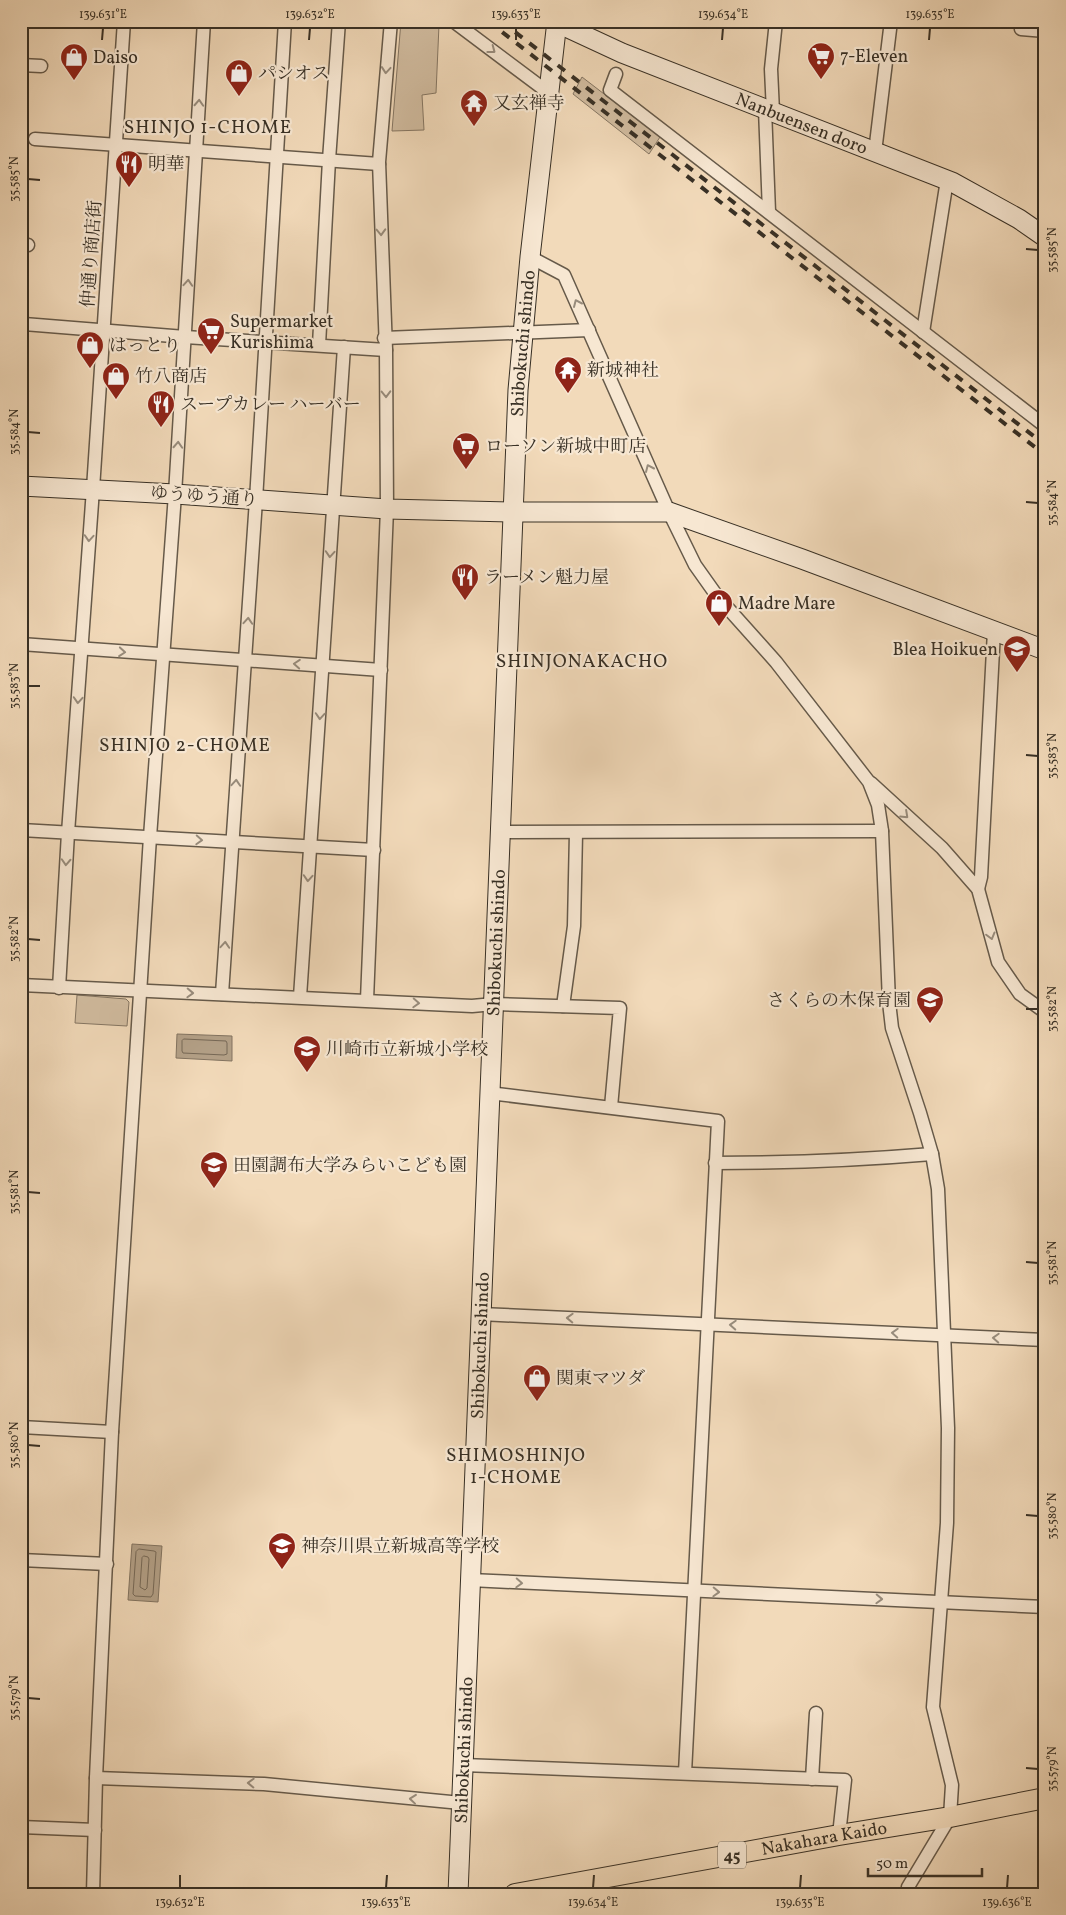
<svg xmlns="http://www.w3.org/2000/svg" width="1066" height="1915" font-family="Vollkorn,'Noto Serif JP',serif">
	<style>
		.green { fill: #d2bda1; stroke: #857663 }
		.water { fill: #b3a087; stroke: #827360 }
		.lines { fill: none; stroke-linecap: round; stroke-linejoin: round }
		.shore { stroke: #766856; stroke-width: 1 }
		.street-casing { stroke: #665a4a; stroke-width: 15 }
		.secondary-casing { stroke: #383025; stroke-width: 21 }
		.primary-casing { stroke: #383025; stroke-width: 22 }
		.street { stroke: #f7e7d2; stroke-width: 12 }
		.secondary { stroke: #f7e7d2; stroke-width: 19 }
		.primary { stroke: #f2daba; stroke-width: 20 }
		.rail { stroke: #383025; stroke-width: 4; stroke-dasharray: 9 9; stroke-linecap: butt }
		.oneway { stroke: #988c7c }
		.ticks { fill: none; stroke: #383025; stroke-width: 2 }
		.labels { text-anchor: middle; stroke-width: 4.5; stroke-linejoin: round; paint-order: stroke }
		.shield { fill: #f7e7d2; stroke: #716759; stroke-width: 1 }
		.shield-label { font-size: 16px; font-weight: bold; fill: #383025 }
		.poi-label { font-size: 18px; fill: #383025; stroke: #f7e7d2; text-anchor: start }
		.street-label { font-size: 18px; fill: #383025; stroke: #f7e7d2 }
		.neighbourhood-label { font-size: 19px; letter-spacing: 1px; fill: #383025; stroke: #f7e7d2 }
		.neatline { fill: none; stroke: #383025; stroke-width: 2 }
		.ticks-label { font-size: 12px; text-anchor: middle; fill: #383025 }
	</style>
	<rect width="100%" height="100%" fill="#f2daba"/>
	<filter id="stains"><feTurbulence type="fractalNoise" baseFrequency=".004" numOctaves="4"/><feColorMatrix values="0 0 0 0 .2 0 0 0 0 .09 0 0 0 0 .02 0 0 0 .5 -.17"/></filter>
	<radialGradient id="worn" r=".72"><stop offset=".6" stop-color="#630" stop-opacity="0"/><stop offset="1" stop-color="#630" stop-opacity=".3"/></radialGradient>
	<g class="green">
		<polygon points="401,21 435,21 439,25 436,93 422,95 424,130 392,131"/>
		<polygon points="582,77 660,137 649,154 573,94"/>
		<polygon points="77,995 126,999 129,1002 127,1026 75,1023"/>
	</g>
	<g class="water">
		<polygon points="177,1034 232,1036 232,1061 176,1058"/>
		<polygon points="132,1544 162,1546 158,1602 128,1600"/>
	</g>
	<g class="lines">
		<g class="shore">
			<polygon points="184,1039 226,1041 227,1043 227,1054 224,1055 183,1053 182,1051 182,1041"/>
			<polygon points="139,1549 154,1551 156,1552 153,1594 151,1597 135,1596 133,1594 136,1552"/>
			<polygon points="144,1556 148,1557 149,1559 147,1588 145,1590 140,1587 142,1558"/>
		</g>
		<g class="street-casing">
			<g id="street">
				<polyline points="453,21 549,93"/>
				<polyline points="1024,21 1021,29 1045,31"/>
				<polyline points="21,65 41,66"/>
				<polyline points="616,74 610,90 1045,426"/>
				<polyline points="765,109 769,212"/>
				<polyline points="773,112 771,69 776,21"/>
				<polyline points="35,139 379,164"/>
				<polyline points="875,152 891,21"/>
				<polyline points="21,244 28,245"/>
				<polyline points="530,257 564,275 669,512 695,565 717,596 776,662 869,782 878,805 882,831 889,1002 892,1028 920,1113 932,1154 938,1189 948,1428 947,1523 933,1707 952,1785 950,1817 908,1887 907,1894"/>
				<polyline points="24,324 185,337 386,350"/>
				<polyline points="923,332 947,180"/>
				<polyline points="384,338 589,330"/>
				<polyline points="319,345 329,160 339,21"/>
				<polyline points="21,644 381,670"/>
				<polyline points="871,783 942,848 978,889 998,962 1020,994 1045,1012"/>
				<polyline points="21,830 374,850"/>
				<polyline points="501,832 882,831"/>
				<polyline points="978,889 981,877 994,631"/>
				<polyline points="21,985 472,1006 494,1004 620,1008 611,1107"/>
				<polyline points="59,988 68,833 93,489 124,21"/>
				<polyline points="222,994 256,500 285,21"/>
				<polyline points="300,997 344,347"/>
				<polyline points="367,1000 387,509 386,350 379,162 391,21"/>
				<polyline points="563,1006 574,926 576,833"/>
				<polyline points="489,1093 718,1121 685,1773"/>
				<path d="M 715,1163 C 788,1163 860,1160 932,1154"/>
				<polyline points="480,1314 1045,1340"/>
				<polyline points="21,1427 112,1432"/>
				<polyline points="21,1560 107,1564"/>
				<polyline points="470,1580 1045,1607"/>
				<polyline points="463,1765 845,1780 839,1835"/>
				<polyline points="96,1778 264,1784 461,1803"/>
				<polyline points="812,1779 816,1713"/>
				<polyline points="21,1827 95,1830"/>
				<polyline points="93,1894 96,1778 112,1432 150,837 175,494 204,21"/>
			</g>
		</g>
		<g class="secondary-casing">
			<g id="secondary">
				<path id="s1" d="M 553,21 L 622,53 L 952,182 L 1019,219 L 1045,237"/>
				<polyline points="21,486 175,494 387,509 514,512 669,512 802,559 1045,650"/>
				<path id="s2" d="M 458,1894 L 518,390 L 530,257 L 557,21"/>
			</g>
		</g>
		<g class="primary-casing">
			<g id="primary">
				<path id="s3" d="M 515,1894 L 839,1835 L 950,1817 L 1045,1798"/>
			</g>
		</g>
		<use href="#street" class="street"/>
		<use href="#secondary" class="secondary"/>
		<use href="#primary" class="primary"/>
		<g class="rail">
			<polyline points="488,21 1045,455"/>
			<polyline points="501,21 1045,445"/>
		</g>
	</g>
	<defs><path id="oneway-chevron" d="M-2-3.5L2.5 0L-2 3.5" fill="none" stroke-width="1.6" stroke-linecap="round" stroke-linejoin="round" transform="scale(1.25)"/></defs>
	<g class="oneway">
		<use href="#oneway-chevron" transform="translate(492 50) rotate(37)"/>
		<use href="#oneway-chevron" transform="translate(386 70) rotate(95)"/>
		<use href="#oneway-chevron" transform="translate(199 103) rotate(-87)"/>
		<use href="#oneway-chevron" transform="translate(381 232) rotate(88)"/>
		<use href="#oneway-chevron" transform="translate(188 283) rotate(-86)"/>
		<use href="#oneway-chevron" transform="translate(577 303) rotate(-114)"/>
		<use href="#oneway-chevron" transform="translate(386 394) rotate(89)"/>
		<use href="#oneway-chevron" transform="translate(178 445) rotate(-87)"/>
		<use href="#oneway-chevron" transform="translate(649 468) rotate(-114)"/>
		<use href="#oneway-chevron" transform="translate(89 538) rotate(94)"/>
		<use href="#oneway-chevron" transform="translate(330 554) rotate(94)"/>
		<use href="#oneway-chevron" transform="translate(248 621) rotate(-86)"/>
		<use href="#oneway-chevron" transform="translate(122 652) rotate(5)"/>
		<use href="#oneway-chevron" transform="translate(297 664) rotate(-176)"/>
		<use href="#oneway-chevron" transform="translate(78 700) rotate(94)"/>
		<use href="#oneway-chevron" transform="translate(320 716) rotate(94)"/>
		<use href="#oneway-chevron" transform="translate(236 783) rotate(-86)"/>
		<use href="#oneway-chevron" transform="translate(905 815) rotate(43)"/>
		<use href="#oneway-chevron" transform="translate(199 840) rotate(3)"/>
		<use href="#oneway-chevron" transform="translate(66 862) rotate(93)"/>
		<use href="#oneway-chevron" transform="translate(308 878) rotate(94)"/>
		<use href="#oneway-chevron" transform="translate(991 936) rotate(75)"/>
		<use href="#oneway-chevron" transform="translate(225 945) rotate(-86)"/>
		<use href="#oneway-chevron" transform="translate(190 993) rotate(2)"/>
		<use href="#oneway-chevron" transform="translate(416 1003) rotate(3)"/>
		<use href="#oneway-chevron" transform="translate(570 1318) rotate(-178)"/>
		<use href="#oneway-chevron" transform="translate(733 1325) rotate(-177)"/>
		<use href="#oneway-chevron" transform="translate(895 1333) rotate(-177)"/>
		<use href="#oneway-chevron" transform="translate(996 1338) rotate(-177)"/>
		<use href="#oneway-chevron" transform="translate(519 1583) rotate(3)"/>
		<use href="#oneway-chevron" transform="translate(716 1592) rotate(2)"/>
		<use href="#oneway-chevron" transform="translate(879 1599) rotate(2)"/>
		<use href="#oneway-chevron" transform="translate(251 1783) rotate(-178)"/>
		<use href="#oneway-chevron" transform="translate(413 1799) rotate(-174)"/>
	</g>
	<path class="ticks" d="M 102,40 L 103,28M 309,40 L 310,28M 516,40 L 516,28M 722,40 L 723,28M 929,40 L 930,28M 28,179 L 40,180M 1026,249 L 1038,250M 28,432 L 40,433M 1026,502 L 1038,503M 28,686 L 40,686M 1026,755 L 1038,756M 28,939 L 40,940M 1026,1009 L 1038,1009M 28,1192 L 40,1193M 1026,1262 L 1038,1263M 28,1445 L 40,1446M 1026,1515 L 1038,1516M 28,1698 L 40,1699M 1026,1768 L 1038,1769M 180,1888 L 180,1875M 386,1888 L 387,1875M 593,1888 L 594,1875M 800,1888 L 801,1875M 1007,1888 L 1008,1875"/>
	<defs>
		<g id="supermarket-pin" transform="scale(1.4375)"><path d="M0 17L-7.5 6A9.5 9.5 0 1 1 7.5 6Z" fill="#8f2418" stroke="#f7e7d2"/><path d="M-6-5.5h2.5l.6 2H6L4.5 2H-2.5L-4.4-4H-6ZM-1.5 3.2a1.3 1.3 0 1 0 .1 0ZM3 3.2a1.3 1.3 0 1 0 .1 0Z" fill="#fff"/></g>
		<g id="shop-pin" transform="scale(1.4375)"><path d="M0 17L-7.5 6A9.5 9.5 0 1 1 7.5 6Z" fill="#8f2418" stroke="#f7e7d2"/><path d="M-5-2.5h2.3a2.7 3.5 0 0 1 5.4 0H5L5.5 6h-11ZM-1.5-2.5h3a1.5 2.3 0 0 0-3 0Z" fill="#fff"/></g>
		<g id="temple-pin" transform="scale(1.4375)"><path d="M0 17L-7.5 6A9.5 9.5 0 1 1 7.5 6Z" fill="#8f2418" stroke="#f7e7d2"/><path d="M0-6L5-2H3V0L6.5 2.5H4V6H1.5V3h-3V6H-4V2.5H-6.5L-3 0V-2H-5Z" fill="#fff"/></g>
		<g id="restaurant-pin" transform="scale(1.4375)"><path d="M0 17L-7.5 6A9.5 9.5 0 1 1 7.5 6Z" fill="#8f2418" stroke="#f7e7d2"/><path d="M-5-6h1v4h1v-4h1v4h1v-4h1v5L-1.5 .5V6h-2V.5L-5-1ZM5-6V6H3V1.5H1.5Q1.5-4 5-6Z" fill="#fff"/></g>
		<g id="school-pin" transform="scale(1.4375)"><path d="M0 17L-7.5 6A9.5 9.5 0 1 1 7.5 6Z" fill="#8f2418" stroke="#f7e7d2"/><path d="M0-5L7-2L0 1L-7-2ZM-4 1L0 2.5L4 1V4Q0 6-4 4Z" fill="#fff"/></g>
	</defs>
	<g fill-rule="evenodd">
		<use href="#supermarket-pin" x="821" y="56"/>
		<use href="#shop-pin" x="74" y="57"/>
		<use href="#shop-pin" x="239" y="73"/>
		<use href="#temple-pin" x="474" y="103"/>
		<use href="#restaurant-pin" x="129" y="164"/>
		<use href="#supermarket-pin" x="211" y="331"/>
		<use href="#shop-pin" x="90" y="345"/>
		<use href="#temple-pin" x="568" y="370"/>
		<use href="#shop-pin" x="116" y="376"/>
		<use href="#restaurant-pin" x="161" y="404"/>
		<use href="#supermarket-pin" x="466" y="446"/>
		<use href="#restaurant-pin" x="465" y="577"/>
		<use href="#shop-pin" x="719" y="603"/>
		<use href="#school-pin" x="1017" y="649"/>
		<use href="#school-pin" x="930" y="1000"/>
		<use href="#school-pin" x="307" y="1049"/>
		<use href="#school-pin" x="214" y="1165"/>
		<use href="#shop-pin" x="537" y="1378"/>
		<use href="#school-pin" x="282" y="1546"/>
	</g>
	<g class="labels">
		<rect class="shield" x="718" y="1841.5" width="28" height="27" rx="4"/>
		<g class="shield-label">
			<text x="732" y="1861">45</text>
		</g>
		<g class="poi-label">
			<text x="840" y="62">7-Eleven</text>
			<text x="93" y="63">Daiso</text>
			<text x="258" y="79">パシオス</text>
			<text x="493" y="109">又玄禅寺</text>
			<text x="148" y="170">明華</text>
			<text x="230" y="327">Supermarket<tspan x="230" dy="21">Kurishima</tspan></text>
			<text x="109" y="351">はっとり</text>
			<text x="587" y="376">新城神社</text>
			<text x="135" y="382">竹八商店</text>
			<text x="180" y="410">スープカレー ハーバー</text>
			<text x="485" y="452">ローソン新城中町店</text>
			<text x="484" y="583">ラーメン魁力屋</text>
			<text x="738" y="609">Madre Mare</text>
			<text x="998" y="655" text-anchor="end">Blea Hoikuen</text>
			<text x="911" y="1006" text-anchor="end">さくらの木保育園</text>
			<text x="326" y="1055">川崎市立新城小学校</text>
			<text x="233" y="1171">田園調布大学みらいこども園</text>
			<text x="556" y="1384">関東マツダ</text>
			<text x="301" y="1552">神奈川県立新城高等学校</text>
		</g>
		<g class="street-label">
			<text dy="6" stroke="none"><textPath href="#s1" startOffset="269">Nanbuensen doro</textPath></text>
			<text transform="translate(91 254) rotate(-86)" y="6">仲通り商店街</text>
			<text dy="6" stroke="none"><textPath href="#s2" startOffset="1552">Shibokuchi shindo</textPath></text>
			<text transform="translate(204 496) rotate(4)" y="6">ゆうゆう通り</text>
			<text dy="6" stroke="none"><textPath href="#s2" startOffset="952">Shibokuchi shindo</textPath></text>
			<text dy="6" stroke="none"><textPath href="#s2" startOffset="549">Shibokuchi shindo</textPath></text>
			<text dy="6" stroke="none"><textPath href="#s2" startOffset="144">Shibokuchi shindo</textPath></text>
			<text dy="6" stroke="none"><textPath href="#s3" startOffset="314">Nakahara Kaido</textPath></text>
		</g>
		<g class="neighbourhood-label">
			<text x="208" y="133">SHINJO 1-CHOME</text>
			<text x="582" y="667">SHINJONAKACHO</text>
			<text x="185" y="751">SHINJO 2-CHOME</text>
			<text x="516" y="1461">SHIMOSHINJO<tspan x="516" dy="22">1-CHOME</tspan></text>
		</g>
	</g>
	<rect width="1066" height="1915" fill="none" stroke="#f2daba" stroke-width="55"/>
	<path d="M868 1868v8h114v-8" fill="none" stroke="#383025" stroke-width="2.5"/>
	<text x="876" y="1868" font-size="15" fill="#383025" stroke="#f7e7d2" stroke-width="4" paint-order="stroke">50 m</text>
	<rect x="28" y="28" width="1010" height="1860" class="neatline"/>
	<g class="ticks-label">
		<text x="103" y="18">139.631°E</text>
		<text x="310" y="18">139.632°E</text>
		<text x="516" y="18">139.633°E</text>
		<text x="723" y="18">139.634°E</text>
		<text x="930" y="18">139.635°E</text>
		<text transform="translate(14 179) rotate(-90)" y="4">35.585°N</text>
		<text transform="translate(1052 250) rotate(-90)" y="4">35.585°N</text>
		<text transform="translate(14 432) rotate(-90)" y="4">35.584°N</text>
		<text transform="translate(1052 503) rotate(-90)" y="4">35.584°N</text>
		<text transform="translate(14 686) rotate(-90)" y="4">35.583°N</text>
		<text transform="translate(1052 756) rotate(-90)" y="4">35.583°N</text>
		<text transform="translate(14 939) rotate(-90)" y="4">35.582°N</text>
		<text transform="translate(1052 1009) rotate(-90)" y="4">35.582°N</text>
		<text transform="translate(14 1192) rotate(-90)" y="4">35.581°N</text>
		<text transform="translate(1052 1263) rotate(-90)" y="4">35.581°N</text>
		<text transform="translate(14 1445) rotate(-90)" y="4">35.580°N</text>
		<text transform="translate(1052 1516) rotate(-90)" y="4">35.580°N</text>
		<text transform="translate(14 1698) rotate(-90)" y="4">35.579°N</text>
		<text transform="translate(1052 1769) rotate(-90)" y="4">35.579°N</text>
		<text x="180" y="1906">139.632°E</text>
		<text x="386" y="1906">139.633°E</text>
		<text x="593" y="1906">139.634°E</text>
		<text x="800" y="1906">139.635°E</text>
		<text x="1007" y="1906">139.636°E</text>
	</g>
	<rect width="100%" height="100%" filter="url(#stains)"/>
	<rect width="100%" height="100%" fill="url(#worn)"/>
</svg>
